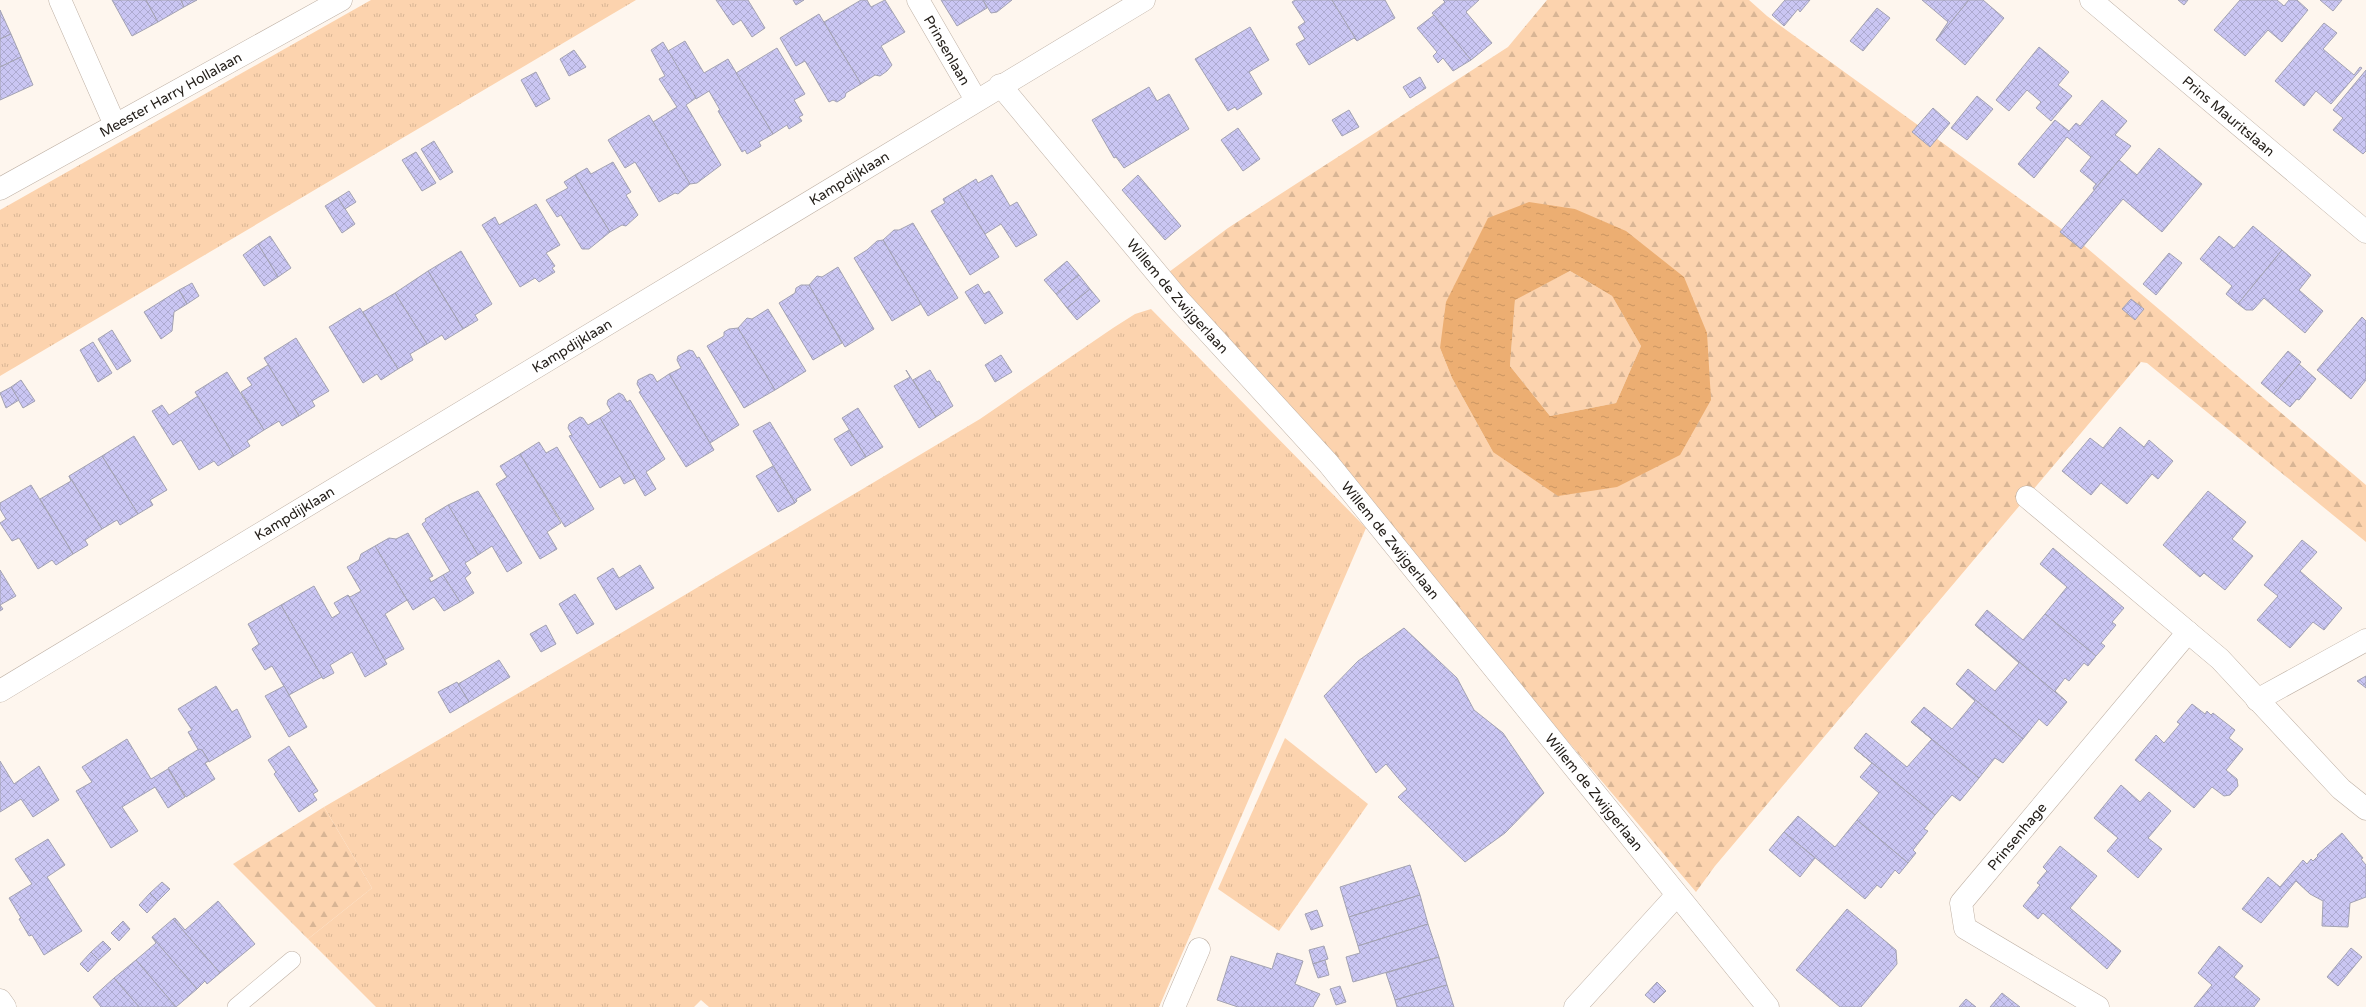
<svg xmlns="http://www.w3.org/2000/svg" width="2366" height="1007" font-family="'Varela Round',sans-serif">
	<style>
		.grass { fill: url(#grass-tufts) }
		.forest { fill: url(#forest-firs); fill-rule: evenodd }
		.water { fill: url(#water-ripples); fill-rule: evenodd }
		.building { fill: url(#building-cross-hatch); stroke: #a3a2b2 }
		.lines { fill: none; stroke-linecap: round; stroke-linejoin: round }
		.lane-casing { stroke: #bfb1a5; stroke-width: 18 }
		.street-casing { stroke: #bfb1a5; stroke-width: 23 }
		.secondary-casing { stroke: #bfb1a5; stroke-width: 23 }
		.lane { stroke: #fff; stroke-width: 17 }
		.street { stroke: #fff; stroke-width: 22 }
		.secondary { stroke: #fff; stroke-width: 22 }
		.labels { text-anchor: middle; stroke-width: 3; stroke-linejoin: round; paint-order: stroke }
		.street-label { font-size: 14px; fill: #25201b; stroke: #fef6ee }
	</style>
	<defs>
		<pattern id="grass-tufts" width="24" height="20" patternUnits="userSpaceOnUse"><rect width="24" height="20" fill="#fcd3ae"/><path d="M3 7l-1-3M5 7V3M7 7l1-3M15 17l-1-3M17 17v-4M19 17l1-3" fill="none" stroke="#d8b595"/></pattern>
		<pattern id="forest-firs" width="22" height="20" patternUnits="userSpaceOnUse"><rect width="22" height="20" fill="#fcd3ae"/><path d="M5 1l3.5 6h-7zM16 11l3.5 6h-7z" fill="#d8b595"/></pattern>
		<pattern id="water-ripples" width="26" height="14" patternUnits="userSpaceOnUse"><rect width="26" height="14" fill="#ecae72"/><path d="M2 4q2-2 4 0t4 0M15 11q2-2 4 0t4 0" fill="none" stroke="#ca9562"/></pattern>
		<pattern id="building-cross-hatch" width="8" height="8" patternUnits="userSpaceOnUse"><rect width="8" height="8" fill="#cac6f3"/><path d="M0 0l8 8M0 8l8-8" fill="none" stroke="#adaad0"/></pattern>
	</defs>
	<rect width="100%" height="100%" fill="#fef6ee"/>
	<g class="grass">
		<polygon points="371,0 636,0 0,376 0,210"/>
		<polygon points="1151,309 1366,528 1159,1007 709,1007 701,1000 694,1007 376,1007 308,939 372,888 324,807 626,630 980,419 1113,328 1135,314"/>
		<polygon points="1285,738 1368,804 1279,931 1218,889"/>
	</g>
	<g class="forest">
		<path d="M 1547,0 L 1749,0 L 1767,16 L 2081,243 L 2366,485 L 2366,542 L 2147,363 L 2141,362 L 1715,866 L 1696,892 L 1169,272 L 1228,228 L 1508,47 ZM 1575,209 L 1711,400 L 1493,452 L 1452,378 L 1440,348 Z"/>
		<polygon points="1570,271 1612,296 1641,346 1616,403 1550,416 1510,366 1515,299"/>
		<polygon points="324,807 372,888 308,939 233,864"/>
	</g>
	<path class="water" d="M 1529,202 L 1575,209 L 1626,231 L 1684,277 L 1707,333 L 1711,400 L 1680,455 L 1617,487 L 1558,496 L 1493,452 L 1452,378 L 1440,348 L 1446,302 L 1488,218 ZM 1570,271 L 1612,296 L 1641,346 L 1616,403 L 1550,416 L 1510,366 L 1515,300 Z"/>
	<g class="building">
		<polygon points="112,0 146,0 158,22 132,36"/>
		<polygon points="146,0 181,0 184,7 158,22"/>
		<polygon points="181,0 197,0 184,7"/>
		<polygon points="716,0 748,0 765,28 752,37 741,20 733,25"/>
		<polygon points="793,0 804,0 796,5"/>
		<polygon points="861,0 867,0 871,7 885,0 905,32 881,46 892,65 887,71 880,76 875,75 861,84 824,22"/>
		<polygon points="941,0 983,0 987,8 957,26"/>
		<polygon points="983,0 1012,0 997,12 991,13"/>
		<polygon points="1295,0 1332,0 1357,41 1354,38 1309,65 1296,44 1305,39 1298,27 1305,22 1292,2"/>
		<polygon points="1332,0 1385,0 1395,18 1357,41"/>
		<polygon points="1443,0 1479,0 1466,12 1492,43 1471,60 1432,13 1445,2"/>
		<polygon points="1785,0 1810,0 1800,12 1798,9 1784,26 1772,15"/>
		<polygon points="1922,0 1969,0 1936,40 1948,22"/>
		<polygon points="1969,0 1983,0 2004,18 1965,65 1936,40"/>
		<polygon points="2178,0 2188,0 2184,5"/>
		<polygon points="2240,0 2277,0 2284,6 2289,0 2297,0 2308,10 2282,42 2268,30 2245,56 2214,30"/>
		<polygon points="2320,0 2342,0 2333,11"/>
		<polygon points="1877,8 1890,18 1863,51 1850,41"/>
		<polygon points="0,10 11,34 0,39"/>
		<polygon points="819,14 861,84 846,93 845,97 837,102 833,100 829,102 805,61 796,66 780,38"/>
		<polygon points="1434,15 1471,60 1453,71 1443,58 1438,63 1433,56 1437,52 1417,28"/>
		<polygon points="2324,23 2337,33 2323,49 2354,75 2360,67 2362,68 2331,104 2316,91 2304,106 2275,81"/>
		<polygon points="1250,27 1269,60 1249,72 1262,94 1237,110 1235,107 1228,111 1195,59"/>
		<polygon points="11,34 21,57 0,67 0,39"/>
		<polygon points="685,41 704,73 728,59 773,134 759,142 761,146 747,154 745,150 742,152 718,111 720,110 709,91 696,99 668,51"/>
		<polygon points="663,42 696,98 686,105 721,165 697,183 690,184 653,122 677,107 659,79 665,76 651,50"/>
		<polygon points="2039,47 2069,72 2058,85 2072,96 2051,121 2036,108 2041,102 2027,90 2009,111 1996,100"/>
		<polygon points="777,48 805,94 794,100 803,115 799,117 802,121 789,129 787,125 773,134 736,73"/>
		<polygon points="574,50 586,67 569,76 560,59"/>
		<polygon points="21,57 33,85 0,100 0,67"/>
		<polygon points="2366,70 2366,151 2363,154 2333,130 2343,118 2333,110"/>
		<polygon points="536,72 550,99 536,107 521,80"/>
		<polygon points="1420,77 1426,88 1410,98 1403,87"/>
		<polygon points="1149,87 1157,101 1169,94 1189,129 1124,168 1116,157 1114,158 1092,120"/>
		<polygon points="1977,96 1993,109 1967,140 1951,128"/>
		<polygon points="2102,100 2127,121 2115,135 2131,146 2094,190 2093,188 2096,184 2080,171 2091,157 2067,137 2034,178 2018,164 2055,120 2069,131 2076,123 2080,126"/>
		<polygon points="1933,108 1950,123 1930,147 1912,132"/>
		<polygon points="1349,110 1359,127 1342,136 1332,120"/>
		<polygon points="649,115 690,184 678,194 675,193 659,202 635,162 625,168 608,140"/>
		<polygon points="1238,128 1260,159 1243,171 1221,140"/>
		<polygon points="434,141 453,172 440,180 421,149"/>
		<polygon points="2159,148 2202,184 2162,232 2123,199 2081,249 2060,232 2119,160 2137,175"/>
		<polygon points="416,152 436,183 422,191 402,160"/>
		<polygon points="613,162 631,192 626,195 638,215 626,226 622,225 610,232 575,175 587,168 591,174"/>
		<polygon points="575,175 610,232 589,249 582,249 561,215 557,217 546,200 568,188 564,182"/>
		<polygon points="992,175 1010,206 1017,202 1037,235 1016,247 1001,224 985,234 958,190 976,179 978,183"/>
		<polygon points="1138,175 1181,226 1165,240 1122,190"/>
		<polygon points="958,190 999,257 970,275 931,211 945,203 943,199"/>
		<polygon points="349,191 356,202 345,209 338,198"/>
		<polygon points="338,198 355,224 342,233 325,206"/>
		<polygon points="536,204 560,245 546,253 555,266 552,268 555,272 539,282 535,278 520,287 482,225 495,217 499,225"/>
		<polygon points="913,223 958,298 928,316 883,240 894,230 899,230"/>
		<polygon points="2253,226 2282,250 2238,304 2226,294 2232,286 2200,259 2219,236 2234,248"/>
		<polygon points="270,236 291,268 278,277 258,244"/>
		<polygon points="883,240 921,304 892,321 854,258 867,250 877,241"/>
		<polygon points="258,244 278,277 264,286 243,255"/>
		<polygon points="2282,250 2311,275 2299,290 2323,311 2305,333 2264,298 2253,310 2246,310 2238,304"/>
		<polygon points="461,251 492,304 475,315 478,320 463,329 428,271"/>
		<polygon points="2169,253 2182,263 2156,295 2143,284"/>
		<polygon points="1067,261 1079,275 1056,294 1044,280"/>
		<polygon points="838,267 874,329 845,347 809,285 817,276 822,277"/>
		<polygon points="428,271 463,329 445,340 442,335 427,344 395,293"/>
		<polygon points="1079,275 1090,289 1067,308 1056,294"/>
		<polygon points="192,283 199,296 187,304 179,290"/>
		<polygon points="978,284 984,294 989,291 1003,313 985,324 965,292"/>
		<polygon points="801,285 809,285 842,343 813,360 779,303 795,293 796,288"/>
		<polygon points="1090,289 1100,301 1077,320 1067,308"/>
		<polygon points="179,290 187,304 174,312 172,331 161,339 144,312"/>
		<polygon points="395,293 427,344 410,354 413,360 398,369 363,312"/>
		<polygon points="2131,299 2144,309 2135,320 2122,309"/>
		<polygon points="360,308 398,369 381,380 377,374 363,383 329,327"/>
		<polygon points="768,309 806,371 775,390 738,328 747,318 752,319"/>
		<polygon points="2362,317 2366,321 2366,380 2351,399 2317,370"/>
		<polygon points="738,328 775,390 744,408 707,346 724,336 724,332 729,329"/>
		<polygon points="112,330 131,361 117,370 98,339"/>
		<polygon points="296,338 329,391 312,401 315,406 299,416 264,358"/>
		<polygon points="93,342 112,373 98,382 80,350"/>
		<polygon points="689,350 693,351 697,358 699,357 739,425 710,443 669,374 681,368 677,360 678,356"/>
		<polygon points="2288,351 2301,362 2274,394 2261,383"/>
		<polygon points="1001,355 1012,372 995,382 985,365"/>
		<polygon points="2299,364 2316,379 2299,400 2297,399 2290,407 2274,394"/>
		<polygon points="268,365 299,416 282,426 279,421 264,430 241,392 252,385 247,378"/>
		<polygon points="906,370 936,417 919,428 894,386 910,377"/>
		<polygon points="930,370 937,382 939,381 953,406 936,417 913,380"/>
		<polygon points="227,372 264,430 247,441 250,446 234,456 195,392"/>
		<polygon points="650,374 653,375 657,382 669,374 714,450 686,467 639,392 641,391 637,384 638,380"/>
		<polygon points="21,380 35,401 23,408 11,387"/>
		<polygon points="11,387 19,400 6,408 0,393"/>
		<polygon points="619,393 623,395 627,402 630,400 665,459 646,472 656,489 645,496 600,418 611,411 607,404 608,400"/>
		<polygon points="198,396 234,456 218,466 214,461 199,470 181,440 173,445 152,411 162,405 169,415"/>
		<polygon points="858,408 883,447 866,457 842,418"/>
		<polygon points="580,417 583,418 588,425 600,418 635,478 624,484 620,476 600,488 569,436 572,435 568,428 569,424"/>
		<polygon points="770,422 811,490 796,499 797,501 795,503 753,431"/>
		<polygon points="2120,427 2144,447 2149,440 2173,461 2158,479 2152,474 2127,504 2101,483 2091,495 2062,471 2090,438 2103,448"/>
		<polygon points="849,430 866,457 851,466 834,439"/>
		<polygon points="134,436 167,490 150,500 153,505 138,514 102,456"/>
		<polygon points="539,442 546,453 557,447 594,509 565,527 520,454"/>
		<polygon points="520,454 561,523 547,532 557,549 540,559 496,484 507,477 500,466"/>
		<polygon points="102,456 138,514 120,525 117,520 102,529 69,476"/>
		<polygon points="773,466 795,503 778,512 756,476"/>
		<polygon points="69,476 102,529 85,540 88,545 73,554 40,499 71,481"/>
		<polygon points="31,485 73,554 56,565 52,560 38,569 19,538 12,541 0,523 6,519 0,509 0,503"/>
		<polygon points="478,491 522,563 507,572 492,546 478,555 448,505"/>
		<polygon points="2208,491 2246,522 2232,539 2253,556 2225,590 2204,573 2200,577 2163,545"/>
		<polygon points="448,505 478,555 465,563 471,573 465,578 474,593 460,602 443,575 450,571 422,524 426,521 425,519"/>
		<polygon points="408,533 433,576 429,578 431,582 443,575 460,602 444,611 434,597 413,610 375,546 389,538 396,539"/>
		<polygon points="2302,540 2317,552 2300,571 2342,608 2324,630 2313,622 2290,648 2257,620 2278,596 2264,585"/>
		<polygon points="375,546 407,600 385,614 404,649 384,660 348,595 350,597 361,591 347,567 359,560 361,554"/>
		<polygon points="2053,548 2124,608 2112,622 2116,625 2101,643 2105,646 2096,656 2045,614 2067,587 2040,564"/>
		<polygon points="640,565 654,588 616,610 597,578 613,568 619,578"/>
		<polygon points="0,570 16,596 0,605 3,609 0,611"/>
		<polygon points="314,586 332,618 340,613 334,603 348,595 387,664 365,677 352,652 330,665 334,673 323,679 281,605"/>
		<polygon points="575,594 594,624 577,634 559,604"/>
		<polygon points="281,605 322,677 289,695 272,666 265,670 252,649 259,644 248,624"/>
		<polygon points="1987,610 2023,640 2045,614 2096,656 2088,666 2084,663 2069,681 2065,678 2055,691 2067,702 1975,625"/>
		<polygon points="546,625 556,644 541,652 530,634"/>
		<polygon points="1975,625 2067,702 2047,726 2039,719 2023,739 1956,684 1968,669 1995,691 2019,663"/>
		<polygon points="1404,628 1457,678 1474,710 1503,733 1544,793 1505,833 1465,862 1398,797 1407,789 1386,764 1376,773 1324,696 1358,661"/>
		<polygon points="499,660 510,677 469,702 458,684"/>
		<polygon points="2366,676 2366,688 2357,681"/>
		<polygon points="457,682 469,702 450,713 438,692"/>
		<polygon points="1956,684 2023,739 2003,763 1995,758 1979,778 1911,722 1924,707 1952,729 1975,701"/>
		<polygon points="216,686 232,712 237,709 251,737 209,762 202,750 199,751 188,732 192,730 178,709"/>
		<polygon points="284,686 307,727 289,737 265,696"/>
		<polygon points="2192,704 2205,714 2207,711 2211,715 2213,713 2235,730 2229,738 2243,749 2226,770 2237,779 2238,786 2230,795 2224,796 2212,787 2194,808 2135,760 2156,735 2164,743 2180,724 2177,722"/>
		<polygon points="1911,722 1979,778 1960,801 1952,795 1935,815 1854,748 1866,733 1907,767 1932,739"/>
		<polygon points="127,739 151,779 168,769 185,797 168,808 155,787 122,807 138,831 111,848 76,791 92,782 82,767"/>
		<polygon points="289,746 318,791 313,794 317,800 299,812 274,774 276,772 268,760"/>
		<polygon points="1854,748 1935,815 1924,829 1928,831 1913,850 1916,853 1908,863 1857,820 1879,793 1860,777 1872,763"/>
		<polygon points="199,749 202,750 209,761 205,763 215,779 186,797 168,768"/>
		<polygon points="0,761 14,784 39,766 59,800 33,817 21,799 0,812"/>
		<polygon points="2121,785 2140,802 2149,792 2171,811 2148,838 2162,849 2138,878 2107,851 2118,838 2094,818"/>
		<polygon points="1798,816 1835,847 1857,820 1908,863 1899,874 1895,870 1881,888 1877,885 1865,899 1784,832"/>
		<polygon points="1784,832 1815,858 1800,877 1769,850"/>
		<polygon points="2342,833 2363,858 2361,859 2366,865 2366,897 2350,903 2348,927 2322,926 2323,901 2310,894 2296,881 2261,923 2242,909 2268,877 2280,887 2303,860 2307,864 2311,859 2313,861 2318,856 2317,855"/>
		<polygon points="48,839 65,865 47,877 82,931 44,955 32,935 29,936 19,919 21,918 9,898 32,884 15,859"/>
		<polygon points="2060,846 2097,876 2070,908 2121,951 2107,969 2043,913 2038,919 2023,906 2040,885 2037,883 2047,871 2043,867"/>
		<polygon points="1410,865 1420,895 1349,917 1340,887"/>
		<polygon points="162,882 170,889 158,901 150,893"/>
		<polygon points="150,893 158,901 147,913 139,905"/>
		<polygon points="1420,895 1428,924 1358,946 1349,917"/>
		<polygon points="218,901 255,944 220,973 173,919 175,918 185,930"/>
		<polygon points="1847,909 1896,950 1897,964 1861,1007 1840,1007 1796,970"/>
		<polygon points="1317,910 1323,926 1311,930 1305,914"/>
		<polygon points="173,919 220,973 207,984 205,981 197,989 152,937"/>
		<polygon points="123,921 130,929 119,941 111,933"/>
		<polygon points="1428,924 1439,957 1353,982 1346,957 1360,953 1358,946"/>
		<polygon points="152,937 197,989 176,1007 136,960 156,943"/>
		<polygon points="103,941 111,949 99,960 91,952"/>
		<polygon points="1324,946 1328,959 1313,964 1309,950"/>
		<polygon points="2219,946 2243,966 2234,977 2260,999 2254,1007 2194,1007 2212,985 2198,973"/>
		<polygon points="2351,948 2362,957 2338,986 2327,977"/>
		<polygon points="91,952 99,960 88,972 80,964"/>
		<polygon points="1277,953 1303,961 1295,984 1320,994 1313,1007 1238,1007 1217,1000 1231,956 1272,969"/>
		<polygon points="1439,957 1447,985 1395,1000 1386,973"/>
		<polygon points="136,960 176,1007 139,1007 114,978"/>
		<polygon points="1325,960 1329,975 1318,978 1313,964"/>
		<polygon points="114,978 139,1007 101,1007 93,997"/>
		<polygon points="1657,982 1666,991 1654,1003 1645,995"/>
		<polygon points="1447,985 1454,1007 1397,1007 1395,1000"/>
		<polygon points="1340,986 1346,1002 1336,1005 1330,989"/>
		<polygon points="2002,993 2020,1007 1990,1007"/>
		<polygon points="1966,999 1976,1007 1959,1007"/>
	</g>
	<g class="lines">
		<g class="lane-casing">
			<polyline id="lane" points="236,1007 292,960"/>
		</g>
		<g class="street-casing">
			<g id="street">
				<polyline points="60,0 115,125"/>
				<path id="s1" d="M 918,0 L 976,100"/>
				<path id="s2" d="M 2091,0 L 2366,232"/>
				<path id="s3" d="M 1000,85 L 1180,301 L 1328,463 L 1768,1007"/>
				<path id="s4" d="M 0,189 L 341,0"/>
				<polyline points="2027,497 2220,659 2341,789 2366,809"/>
				<path id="s5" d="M 0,691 L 1144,0"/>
				<polyline points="2257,700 2366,640"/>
				<polyline points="1174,1007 1199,949"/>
				<polyline points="1575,1007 1676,896"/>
				<path id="s6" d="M 2098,1007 L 1965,928 L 1961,903 L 2188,632"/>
			</g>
		</g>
		<g class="secondary-casing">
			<polyline id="secondary" points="0,1000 5,1007"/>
		</g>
		<use href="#lane" class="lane"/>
		<use href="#street" class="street"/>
		<use href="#secondary" class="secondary"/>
	</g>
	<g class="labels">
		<g class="street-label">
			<text dy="5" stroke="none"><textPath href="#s1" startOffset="58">Prinsenlaan</textPath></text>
			<text dy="5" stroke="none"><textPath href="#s4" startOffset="195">Meester Harry Hollalaan</textPath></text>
			<text dy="5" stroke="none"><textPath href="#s2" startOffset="180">Prins Mauritslaan</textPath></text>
			<text dy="5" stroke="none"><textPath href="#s5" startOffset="992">Kampdijklaan</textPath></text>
			<text dy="5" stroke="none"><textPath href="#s3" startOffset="276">Willem de Zwijgerlaan</textPath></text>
			<text dy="5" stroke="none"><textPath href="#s5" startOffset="668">Kampdijklaan</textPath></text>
			<text dy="5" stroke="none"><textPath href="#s5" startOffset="344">Kampdijklaan</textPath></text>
			<text dy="5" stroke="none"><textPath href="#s3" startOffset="600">Willem de Zwijgerlaan</textPath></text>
			<text dy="5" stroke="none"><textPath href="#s3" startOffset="924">Willem de Zwijgerlaan</textPath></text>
			<text dy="5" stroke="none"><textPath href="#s6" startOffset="267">Prinsenhage</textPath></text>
		</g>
	</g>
</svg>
